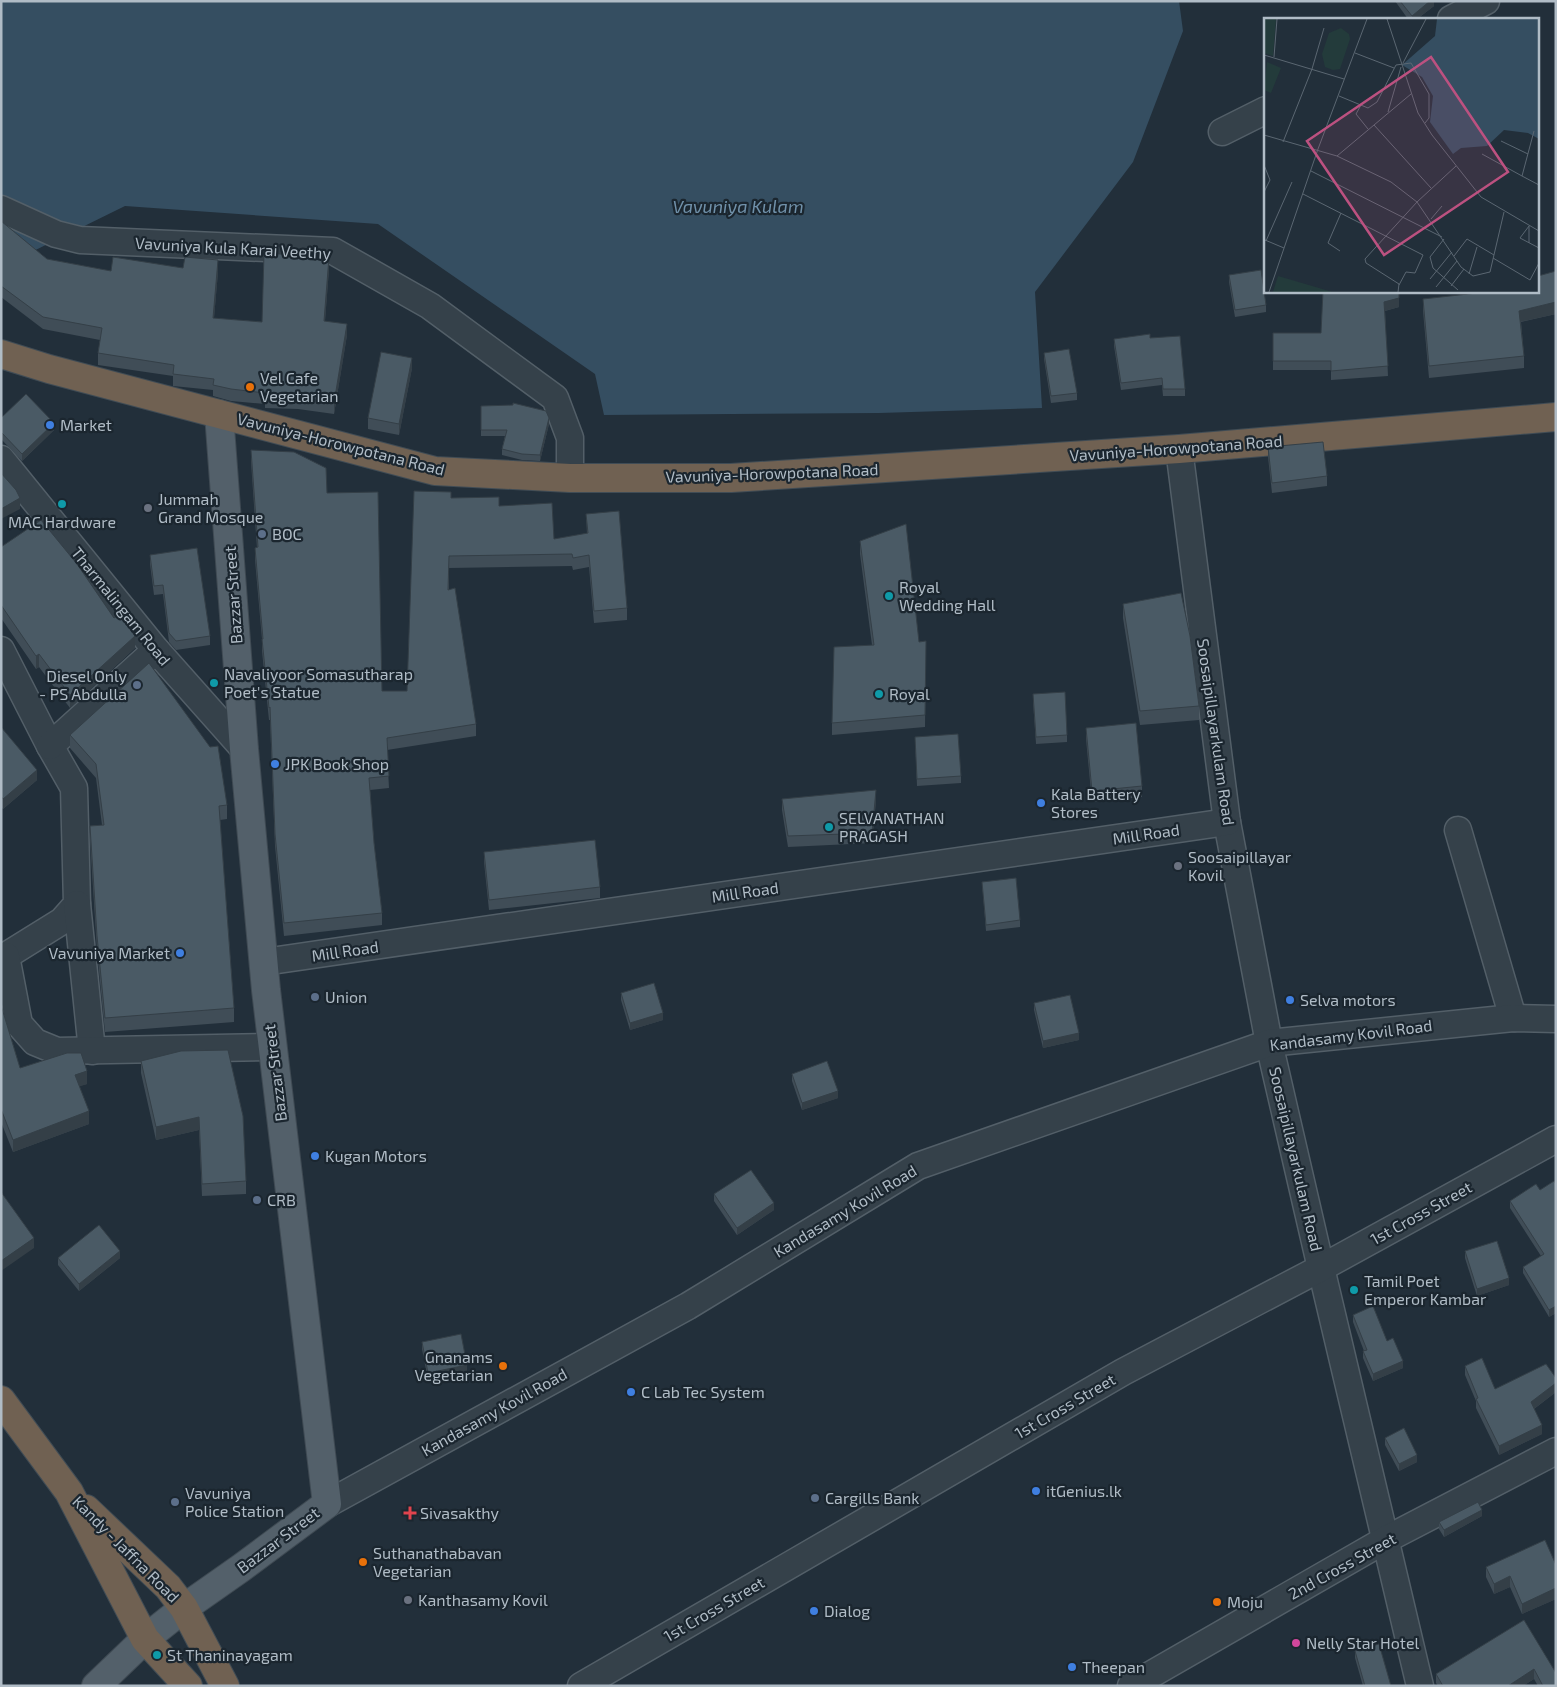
<svg xmlns="http://www.w3.org/2000/svg" width="1557" height="1687" font-family="'Exo 2',sans-serif">
	<style>
		.water { fill: #354e61 }
		.lines { fill: none; stroke-linecap: round; stroke-linejoin: round }
		.minor-casing { stroke: #535f68; stroke-width: 29 }
		.major-casing { stroke: #3f4a53; stroke-width: 30 }
		.highway-casing { stroke: #404c55; stroke-width: 30 }
		.minor { stroke: #35414a; stroke-width: 26 }
		.major { stroke: #53606a; stroke-width: 28 }
		.highway { stroke: #706152; stroke-width: 28 }
		.wall { fill: #404d57 }
		.shaded-wall { fill: #343f47 }
		.building { fill: #4a5a65; stroke: #343f47 }
		.food-dot { fill: #e8710a; stroke: #1b262f; stroke-width: 2 }
		.shop-dot { fill: #3f7fe0; stroke: #1b262f; stroke-width: 2 }
		.culture-dot { fill: #0f9aa8; stroke: #1b262f; stroke-width: 2 }
		.worship-dot { fill: #6b7280; stroke: #1b262f; stroke-width: 2 }
		.service-dot { fill: #5c6f8a; stroke: #1b262f; stroke-width: 2 }
		.health-dot { fill: #e0444e; stroke: #1b262f; stroke-width: 2 }
		.hotel-dot { fill: #d1479c; stroke: #1b262f; stroke-width: 2 }
		.labels { text-anchor: middle; stroke-width: 4.5; stroke-linejoin: round; paint-order: stroke }
		.street-label { font-size: 16px; fill: #b0bcc6; stroke: #1b262f }
		.poi-label { font-size: 16px; fill: #b0bcc6; stroke: #1b262f; text-anchor: start }
		.water-label { font-size: 18px; font-style: italic; fill: #7091aa; stroke: #1b262f }
		.inset-road { fill: none; stroke: #5b6772; stroke-width: 1 }
		.view { fill: #bc5180; fill-opacity: 0.15; stroke: #bc5180; stroke-width: 2.5 }
		.inset-edge { fill: none; stroke: #b0bcc6; stroke-width: 2.5 }
	</style>
	<rect width="100%" height="100%" fill="#222f3a"/>
	<polygon class="water" points="1,1 1179,1 1183,31 1133,162 1035,292 1042,408 879,413 604,415 595,374 378,224 125,206 1,267"/>
	<g class="lines">
		<g class="minor-casing">
			<g id="minor">
				<polyline points="1451,19 1486,1"/>
				<polyline points="1222,132 1266,110"/>
				<polyline points="1,209 56,234 80,240 333,251 430,306 555,398 570,438 570,478"/>
				<polyline points="1179,449 1227,822 1269,1043 1321,1268 1420,1686"/>
				<polyline points="1,459 156,650 244,749"/>
				<polyline points="1,650 50,746 74,788 77,904 62,921 1,959"/>
				<polyline points="50,746 156,650"/>
				<polyline points="1458,830 1513,1018"/>
				<polyline points="77,904 92,1051"/>
				<polyline points="6,956 19,1024 35,1042 57,1051 272,1047"/>
				<polyline points="264,962 1227,822"/>
				<polyline points="327,1504 688,1306 918,1166 1269,1043 1513,1018 1556,1019"/>
				<polyline points="581,1686 1123,1372 1321,1268 1556,1139"/>
				<polyline points="1131,1686 1385,1540 1556,1451"/>
			</g>
		</g>
		<g class="major-casing">
			<polyline id="major" points="96,1686 145,1639 184,1608 241,1568 327,1504 266,990 244,749 219,414"/>
		</g>
		<g class="highway-casing">
			<g id="highway">
				<polyline points="1,354 49,369 435,471 570,478 731,478 1179,449 1556,417"/>
				<polyline points="1,1400 69,1492 145,1639 188,1686"/>
				<polyline points="86,1509 168,1587 184,1608 225,1686"/>
			</g>
		</g>
		<use href="#minor" class="minor"/>
		<use href="#major" class="major"/>
		<use href="#highway" class="highway"/>
	</g>
	<g class="wall">
		<polygon points="1395,1 1434,1 1434,6 1417,19 1408,19"/>
		<polygon points="1,221 47,259 111,271 183,268 218,272 214,318 262,322 329,269 325,321 347,335 334,414 298,409 265,408 265,404 231,401 213,396 213,390 173,386 173,376 98,365 98,353 100,340 43,329 1,297"/>
		<polygon points="1229,275 1266,305 1266,312 1235,317 1229,282"/>
		<polygon points="1323,291 1399,307 1385,311 1388,376 1331,380 1331,370 1273,370 1273,333 1321,333"/>
		<polygon points="1493,291 1538,291 1556,314 1521,322 1524,356 1524,368 1429,378 1423,311 1423,299 1493,292"/>
		<polygon points="1150,338 1185,389 1185,396 1163,396 1162,385 1121,390 1114,346 1114,339"/>
		<polygon points="1044,353 1077,393 1077,400 1051,403 1044,359"/>
		<polygon points="412,368 399,435 368,429 368,418"/>
		<polygon points="481,406 549,424 540,461 522,460 502,455 502,449 505,436 481,436"/>
		<polygon points="1,418 54,430 22,461 1,439"/>
		<polygon points="1268,447 1327,476 1327,486 1272,493 1268,457"/>
		<polygon points="251,450 327,493 382,691 407,691 451,498 499,506 554,539 587,534 586,514 627,608 627,620 594,623 589,567 573,570 572,566 449,568 449,590 476,724 476,736 387,750 389,788 370,790 374,843 382,913 382,925 284,936 275,846 270,720 269,720 262,651 262,639 255,560 255,548 257,548 251,462"/>
		<polygon points="860,541 919,642 926,641 925,727 832,735 832,723 872,645 860,554"/>
		<polygon points="1,547 114,618 135,648 70,708 39,667 36,669 1,618"/>
		<polygon points="150,555 210,636 210,645 176,650 169,642 163,594 154,595 150,564"/>
		<polygon points="1123,604 1199,706 1199,720 1140,725 1123,618"/>
		<polygon points="1033,701 1067,735 1067,742 1036,744"/>
		<polygon points="1,727 37,780 3,809 1,807"/>
		<polygon points="1086,728 1142,786 1142,797 1092,802 1086,739"/>
		<polygon points="70,735 227,805 227,819 220,820 234,1008 234,1022 105,1032 97,950 90,840 90,826 102,825 96,778 70,748"/>
		<polygon points="915,737 961,776 961,783 917,786"/>
		<polygon points="782,799 876,800 872,843 788,847 782,810"/>
		<polygon points="484,852 600,887 600,898 489,910 484,862"/>
		<polygon points="982,882 1020,920 1020,927 986,931"/>
		<polygon points="621,993 663,1020 630,1030 621,1000"/>
		<polygon points="1034,1003 1079,1040 1043,1048 1034,1010"/>
		<polygon points="1,1005 20,1068 87,1084 79,1086 89,1124 13,1152 1,1122"/>
		<polygon points="228,1050 246,1181 246,1194 202,1196 199,1130 156,1140 141,1073 141,1061"/>
		<polygon points="792,1074 838,1098 802,1110 792,1081"/>
		<polygon points="1556,1184 1556,1313 1549,1317 1523,1273 1523,1267 1541,1256 1510,1208 1510,1201"/>
		<polygon points="714,1194 774,1210 737,1235 714,1201"/>
		<polygon points="1465,1251 1509,1285 1477,1296 1465,1258"/>
		<polygon points="58,1258 120,1258 79,1291 58,1265"/>
		<polygon points="1353,1315 1403,1368 1373,1381 1363,1358 1363,1351 1364,1351 1353,1322"/>
		<polygon points="422,1342 467,1372 428,1380 422,1349"/>
		<polygon points="1465,1366 1495,1389 1556,1378 1556,1392 1534,1409 1542,1434 1499,1455 1476,1408 1476,1401 1465,1375"/>
		<polygon points="1385,1438 1417,1462 1399,1471 1385,1445"/>
		<polygon points="1482,1516 1444,1537 1439,1529 1439,1522"/>
		<polygon points="1556,1565 1556,1599 1522,1614 1510,1587 1494,1594 1486,1577 1486,1567"/>
		<polygon points="1524,1620 1556,1686 1538,1686 1534,1679 1523,1686 1438,1686 1436,1683 1436,1674"/>
		<polygon points="1355,1651 1391,1686 1363,1686 1355,1658"/>
	</g>
	<g class="shaded-wall">
		<polygon points="1430,1 1434,1 1434,6 1417,19 1412,19 1412,16"/>
		<polygon points="329,257 329,269 324,332 324,321"/>
		<polygon points="218,260 218,272 213,329 213,318"/>
		<polygon points="1399,298 1399,307 1384,311 1384,302"/>
		<polygon points="1556,302 1556,314 1519,322 1519,311"/>
		<polygon points="347,324 347,335 334,414 334,403"/>
		<polygon points="412,358 412,368 399,435 399,424"/>
		<polygon points="549,418 549,424 540,461 540,455"/>
		<polygon points="54,423 54,430 22,461 22,454"/>
		<polygon points="20,498 20,509 1,519 1,509"/>
		<polygon points="135,636 135,648 70,708 70,695"/>
		<polygon points="39,654 39,667 36,669 36,656"/>
		<polygon points="37,770 37,780 3,809 3,799"/>
		<polygon points="876,790 876,800 872,843 872,833"/>
		<polygon points="663,1013 663,1020 630,1030 630,1023"/>
		<polygon points="1079,1033 1079,1040 1043,1048 1043,1041"/>
		<polygon points="87,1071 87,1084 75,1088 75,1075"/>
		<polygon points="838,1091 838,1098 802,1110 802,1103"/>
		<polygon points="89,1111 89,1124 13,1152 13,1140"/>
		<polygon points="199,1117 199,1130 156,1140 156,1127"/>
		<polygon points="774,1203 774,1210 737,1235 737,1228"/>
		<polygon points="34,1238 34,1248 1,1271 1,1261"/>
		<polygon points="120,1251 120,1258 79,1291 79,1284"/>
		<polygon points="1509,1278 1509,1285 1477,1296 1477,1289"/>
		<polygon points="1556,1306 1556,1313 1549,1317 1549,1310"/>
		<polygon points="1403,1361 1403,1368 1373,1381 1373,1374"/>
		<polygon points="467,1365 467,1372 428,1380 428,1373"/>
		<polygon points="1556,1383 1556,1392 1531,1411 1531,1402"/>
		<polygon points="1542,1425 1542,1434 1499,1455 1499,1446"/>
		<polygon points="1417,1455 1417,1462 1399,1471 1399,1464"/>
		<polygon points="1482,1510 1482,1516 1444,1537 1444,1530"/>
		<polygon points="1510,1576 1510,1587 1494,1594 1494,1584"/>
		<polygon points="1556,1588 1556,1599 1522,1614 1522,1604"/>
		<polygon points="1534,1669 1534,1679 1523,1686 1508,1686"/>
	</g>
	<g class="building">
		<polygon points="1400,1 1430,1 1412,16"/>
		<polygon points="1,221 47,259 111,271 113,257 183,268 185,257 218,260 213,318 262,322 264,253 329,257 324,321 347,324 334,403 298,397 265,396 265,393 231,389 213,385 214,379 173,374 174,365 98,353 102,328 43,317 1,286"/>
		<polygon points="1261,270 1266,305 1235,310 1229,275"/>
		<polygon points="1556,271 1556,302 1519,311 1524,356 1429,366 1423,299 1495,291 1538,291 1538,276"/>
		<polygon points="1323,291 1399,291 1399,298 1384,302 1388,366 1331,371 1331,361 1273,361 1273,333 1321,333"/>
		<polygon points="1150,334 1150,338 1180,336 1185,389 1163,389 1162,378 1121,383 1114,339"/>
		<polygon points="1069,349 1077,393 1051,396 1044,353"/>
		<polygon points="381,352 412,358 399,424 368,418"/>
		<polygon points="26,394 54,423 22,454 1,432 1,418"/>
		<polygon points="513,403 546,411 549,418 540,455 522,454 502,449 507,430 481,430 481,406 513,405"/>
		<polygon points="1323,442 1327,476 1272,483 1268,447"/>
		<polygon points="251,450 294,452 326,468 327,493 378,492 382,691 407,691 414,491 451,492 451,498 499,497 499,506 552,503 554,539 588,533 586,514 619,511 627,608 594,611 589,555 573,558 572,554 449,556 448,590 455,588 476,724 387,738 389,776 369,778 374,843 382,913 284,923 275,834 270,707 269,708 262,639 263,639 255,548 258,547"/>
		<polygon points="1,473 16,490 20,498 1,509"/>
		<polygon points="41,520 77,564 114,618 119,615 135,636 70,695 39,654 36,656 1,605 1,547"/>
		<polygon points="906,524 919,642 926,641 925,715 832,723 834,647 874,645 860,541"/>
		<polygon points="197,548 210,636 176,641 169,633 163,585 154,586 150,555"/>
		<polygon points="1181,593 1190,636 1199,706 1140,711 1123,604"/>
		<polygon points="149,663 210,747 218,746 227,805 219,806 234,1008 105,1018 97,936 90,826 104,825 96,764 70,735"/>
		<polygon points="1065,692 1067,735 1036,737 1033,694"/>
		<polygon points="1136,723 1142,786 1092,791 1086,728"/>
		<polygon points="1,727 37,770 3,799 1,796"/>
		<polygon points="958,734 961,776 917,779 915,737"/>
		<polygon points="876,790 872,833 788,836 782,799"/>
		<polygon points="595,840 600,887 489,900 484,852"/>
		<polygon points="1016,878 1020,920 986,925 982,882"/>
		<polygon points="654,983 663,1013 630,1023 621,993"/>
		<polygon points="1070,995 1079,1033 1043,1041 1034,1003"/>
		<polygon points="1,1005 20,1068 67,1053 81,1053 87,1071 75,1075 89,1111 13,1140 1,1109"/>
		<polygon points="228,1050 243,1116 246,1181 202,1184 199,1117 156,1127 141,1061 181,1051"/>
		<polygon points="827,1061 838,1091 802,1103 792,1074"/>
		<polygon points="751,1170 774,1203 737,1228 714,1194"/>
		<polygon points="1554,1181 1556,1184 1556,1306 1549,1310 1523,1267 1544,1254 1510,1201 1536,1184 1540,1190"/>
		<polygon points="1,1192 34,1238 1,1261"/>
		<polygon points="99,1225 120,1251 79,1284 58,1258"/>
		<polygon points="1497,1241 1509,1278 1477,1289 1465,1251"/>
		<polygon points="1373,1306 1387,1341 1393,1338 1403,1361 1373,1374 1363,1351 1367,1350 1353,1315"/>
		<polygon points="461,1334 467,1365 428,1373 422,1342"/>
		<polygon points="1482,1358 1495,1389 1546,1364 1556,1378 1556,1383 1531,1402 1542,1425 1499,1446 1476,1399 1478,1398 1465,1366"/>
		<polygon points="1404,1428 1417,1455 1399,1464 1385,1438"/>
		<polygon points="1478,1502 1482,1510 1444,1530 1439,1522"/>
		<polygon points="1545,1540 1556,1565 1556,1588 1522,1604 1510,1576 1494,1584 1486,1567"/>
		<polygon points="1524,1620 1556,1673 1556,1686 1543,1686 1534,1669 1508,1686 1443,1686 1436,1674"/>
		<polygon points="1379,1644 1391,1686 1365,1686 1355,1651"/>
	</g>
	<g class="food-dot">
		<circle cx="250" cy="387" r="5"/>
		<circle cx="503" cy="1366" r="5"/>
		<circle cx="363" cy="1562" r="5"/>
		<circle cx="1217" cy="1602" r="5"/>
	</g>
	<g class="shop-dot">
		<circle cx="50" cy="425" r="5"/>
		<circle cx="275" cy="764" r="5"/>
		<circle cx="1041" cy="803" r="5"/>
		<circle cx="180" cy="953" r="5"/>
		<circle cx="1290" cy="1000" r="5"/>
		<circle cx="315" cy="1156" r="5"/>
		<circle cx="631" cy="1392" r="5"/>
		<circle cx="1036" cy="1491" r="5"/>
		<circle cx="814" cy="1611" r="5"/>
		<circle cx="1072" cy="1667" r="5"/>
	</g>
	<g class="culture-dot">
		<circle cx="62" cy="504" r="5"/>
		<circle cx="889" cy="596" r="5"/>
		<circle cx="214" cy="683" r="5"/>
		<circle cx="879" cy="694" r="5"/>
		<circle cx="829" cy="827" r="5"/>
		<circle cx="1354" cy="1290" r="5"/>
		<circle cx="157" cy="1655" r="5"/>
	</g>
	<g class="worship-dot">
		<circle cx="148" cy="508" r="5"/>
		<circle cx="1178" cy="866" r="5"/>
		<circle cx="408" cy="1600" r="5"/>
	</g>
	<g class="service-dot">
		<circle cx="262" cy="534" r="5"/>
		<circle cx="137" cy="685" r="5"/>
		<circle cx="315" cy="997" r="5"/>
		<circle cx="257" cy="1200" r="5"/>
		<circle cx="815" cy="1498" r="5"/>
		<circle cx="175" cy="1502" r="5"/>
	</g>
	<path class="health-dot" d="M407.5 1505.5h5v5h5v5h-5v5h-5v-5h-5v-5h5z"/>
	<circle class="hotel-dot" cx="1296" cy="1643" r="5"/>
	<g class="labels">
		<g class="street-label">
			<text transform="translate(233 248) rotate(3)" y="6">Vavuniya Kula Karai Veethy</text>
			<text transform="translate(341 444) rotate(14)" y="6">Vavuniya-Horowpotana Road</text>
			<text transform="translate(1176 448) rotate(-4)" y="6">Vavuniya-Horowpotana Road</text>
			<text transform="translate(772 473) rotate(-2)" y="6">Vavuniya-Horowpotana Road</text>
			<text transform="translate(233 595) rotate(-94)" y="6">Bazzar Street</text>
			<text transform="translate(121 606) rotate(51)" y="6">Tharmalingam Road</text>
			<text transform="translate(1216 732) rotate(82)" y="6">Soosaipillayarkulam Road</text>
			<text transform="translate(1146 834) rotate(-8)" y="6">Mill Road</text>
			<text transform="translate(745 892) rotate(-8)" y="6">Mill Road</text>
			<text transform="translate(345 951) rotate(-8)" y="6">Mill Road</text>
			<text transform="translate(1351 1035) rotate(-7)" y="6">Kandasamy Kovil Road</text>
			<text transform="translate(275 1073) rotate(-97)" y="6">Bazzar Street</text>
			<text transform="translate(1296 1159) rotate(77)" y="6">Soosaipillayarkulam Road</text>
			<text transform="translate(845 1211) rotate(-31)" y="6">Kandasamy Kovil Road</text>
			<text transform="translate(1421 1213) rotate(-29)" y="6">1st Cross Street</text>
			<text transform="translate(1065 1406) rotate(-30)" y="6">1st Cross Street</text>
			<text transform="translate(494 1412) rotate(-29)" y="6">Kandasamy Kovil Road</text>
			<text transform="translate(278 1540) rotate(-37)" y="6">Bazzar Street</text>
			<text transform="translate(126 1549) rotate(45)" y="6">Kandy - Jaffna Road</text>
			<text transform="translate(1342 1566) rotate(-29)" y="6">2nd Cross Street</text>
			<text transform="translate(714 1609) rotate(-30)" y="6">1st Cross Street</text>
		</g>
		<g class="poi-label">
			<text x="260" y="384">Vel Cafe<tspan x="260" dy="18">Vegetarian</tspan></text>
			<text x="60" y="431">Market</text>
			<text x="158" y="505">Jummah<tspan x="158" dy="18">Grand Mosque</tspan></text>
			<text x="62" y="528" text-anchor="middle">MAC Hardware</text>
			<text x="272" y="540">BOC</text>
			<text x="899" y="593">Royal<tspan x="899" dy="18">Wedding Hall</tspan></text>
			<text x="224" y="680">Navaliyoor Somasutharap<tspan x="224" dy="18">Poet's Statue</tspan></text>
			<text x="127" y="682" text-anchor="end">Diesel Only<tspan x="127" dy="18">- PS Abdulla</tspan></text>
			<text x="889" y="700">Royal</text>
			<text x="285" y="770">JPK Book Shop</text>
			<text x="1051" y="800">Kala Battery<tspan x="1051" dy="18">Stores</tspan></text>
			<text x="839" y="824">SELVANATHAN<tspan x="839" dy="18">PRAGASH</tspan></text>
			<text x="1188" y="863">Soosaipillayar<tspan x="1188" dy="18">Kovil</tspan></text>
			<text x="170" y="959" text-anchor="end">Vavuniya Market</text>
			<text x="325" y="1003">Union</text>
			<text x="1300" y="1006">Selva motors</text>
			<text x="325" y="1162">Kugan Motors</text>
			<text x="267" y="1206">CRB</text>
			<text x="1364" y="1287">Tamil Poet<tspan x="1364" dy="18">Emperor Kambar</tspan></text>
			<text x="493" y="1363" text-anchor="end">Gnanams<tspan x="493" dy="18">Vegetarian</tspan></text>
			<text x="641" y="1398">C Lab Tec System</text>
			<text x="1046" y="1497">itGenius.lk</text>
			<text x="185" y="1499">Vavuniya<tspan x="185" dy="18">Police Station</tspan></text>
			<text x="825" y="1504">Cargills Bank</text>
			<text x="420" y="1519">Sivasakthy</text>
			<text x="373" y="1559">Suthanathabavan<tspan x="373" dy="18">Vegetarian</tspan></text>
			<text x="418" y="1606">Kanthasamy Kovil</text>
			<text x="1227" y="1608">Moju</text>
			<text x="824" y="1617">Dialog</text>
			<text x="1306" y="1649">Nelly Star Hotel</text>
			<text x="167" y="1661">St Thaninayagam</text>
			<text x="1082" y="1673">Theepan</text>
		</g>
		<g class="water-label">
			<text x="738" y="213">Vavuniya Kulam</text>
		</g>
	</g>
	<g transform="translate(1264 18)">
		<rect width="275" height="275" fill="#222f3a"/>
		<path d="M 0,1 L 12,1 L 9,38 L 0,35 ZM 77,10 L 85,16 L 86,21 L 76,51 L 69,52 L 61,49 L 58,36 L 65,15 ZM 3,44 L 17,50 L 7,75 L 0,72 ZM 14,258 L 55,270 L 68,274 L 9,274 Z" fill="#233b3b"/>
		<path d="M 173,1 L 275,1 L 275,121 L 264,115 L 240,112 L 223,128 L 197,130 L 189,136 L 166,104 L 169,78 L 158,59 L 138,47 L 171,18 Z" fill="#354e61"/>
		<path class="inset-road" d="M 123,1 L 154,95 L 168,117 L 217,179 L 275,213M 91,35 L 130,50M 0,37 L 80,61M 10,39 L 13,1M 139,45 L 162,1M 75,78 L 104,90 L 113,84 L 132,47 L 147,45 L 165,76 L 165,100 L 161,105M 97,87 L 92,96 L 104,111M 124,94 L 137,49M 110,107 L 167,170M 270,113 L 258,158 L 275,167M 0,117 L 73,138 L 147,76M 237,123 L 264,136M 19,124 L 48,51 L 60,10M 218,136 L 258,158M 73,138 L 127,164 L 153,184 L 197,249 L 209,258 L 226,254 L 240,194M 0,147 L 6,162 L 0,174M 47,153 L 178,219M 39,176 L 159,237 L 151,255 L 142,254 L 135,267M 167,201 L 178,188M 265,208 L 256,220 L 275,230M 180,221 L 166,239 L 169,250 L 194,272M 1,222 L 20,230M 2,223 L 28,164M 265,225 L 265,208M 76,233 L 64,225 L 77,195M 190,238 L 203,221 L 230,237M 229,240 L 266,262 L 275,245M 205,256 L 213,229M 166,261 L 188,234M 187,268 L 200,251M 172,269 L 193,243M 5,274 L 54,131 L 103,1M 134,274 L 135,266 L 102,245 L 101,241 L 153,184 L 192,148"/>
		<path class="view" d="M 167,39 L 244,154 L 120,237 L 43,123 Z"/>
		<rect width="275" height="275" class="inset-edge"/>
	</g>
	<rect width="1557" height="1687" fill="none" stroke="#b0bcc6" stroke-width="5"/>
</svg>
